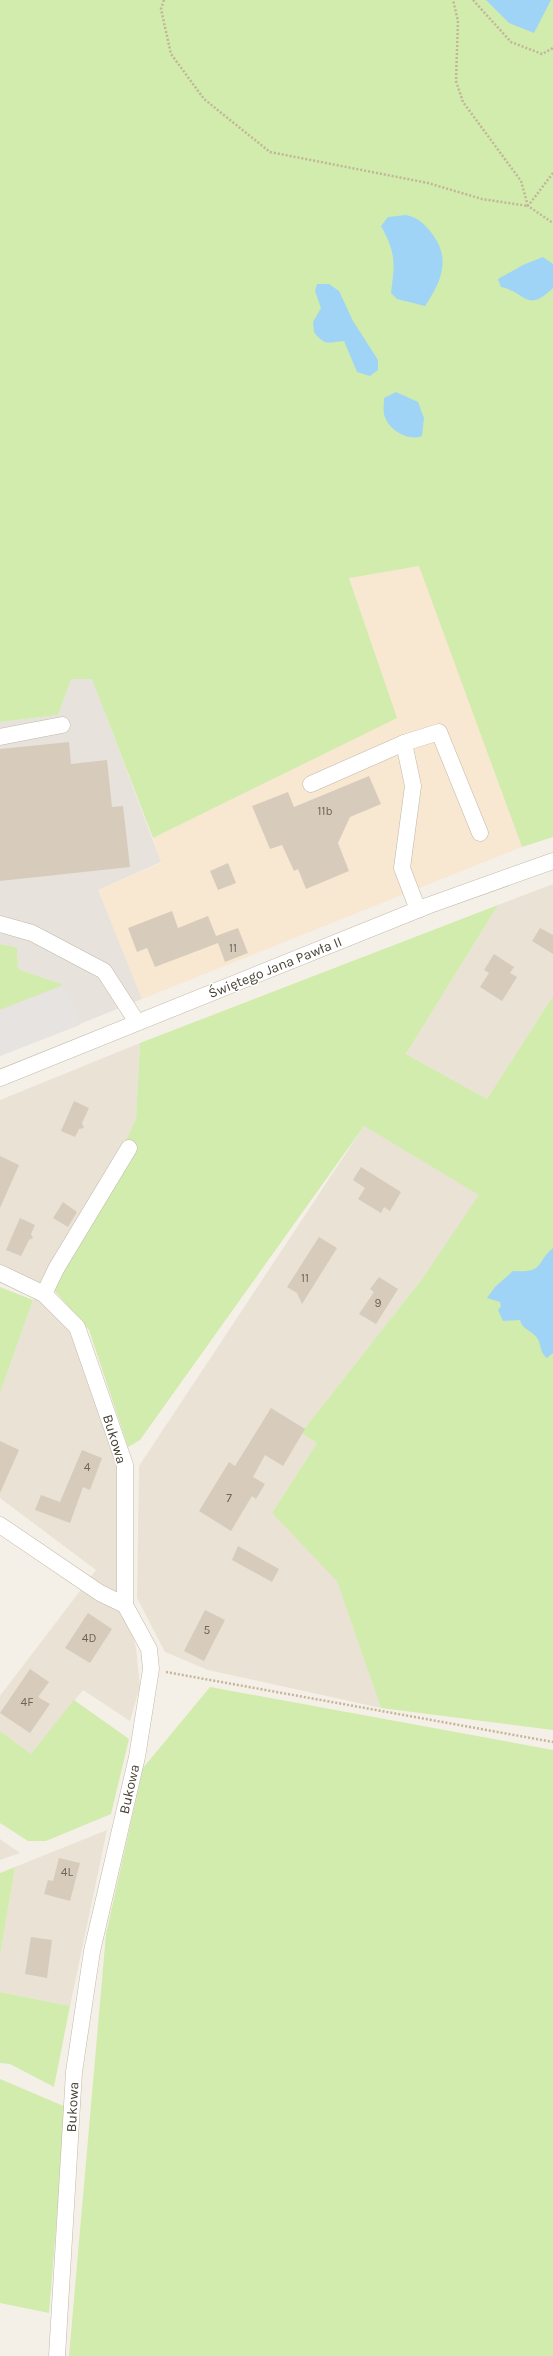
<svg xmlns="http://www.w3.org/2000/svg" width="553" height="2356" font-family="Karla,sans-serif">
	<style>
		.residential { fill: #e9e2d5 }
		.commercial { fill: #f8e7d1 }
		.industrial { fill: #e7e2dc }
		.green { fill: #d1ecad }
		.parking { fill: #e6e3e0 }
		.water { fill: #a0d4f6 }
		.building { fill: #d7ccbc }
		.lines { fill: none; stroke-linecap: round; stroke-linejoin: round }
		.minor-casing { stroke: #c1b8a9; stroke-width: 17 }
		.path { stroke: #c4b499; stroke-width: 2.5; stroke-dasharray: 2 2; stroke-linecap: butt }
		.minor { stroke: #fff; stroke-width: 16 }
		.labels { text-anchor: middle; stroke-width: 3; stroke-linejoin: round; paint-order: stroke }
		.number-label { font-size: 12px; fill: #6c6458 }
		.street-label { font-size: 14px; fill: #494136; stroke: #fff }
	</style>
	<rect width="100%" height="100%" fill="#f5f0e7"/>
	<g class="residential">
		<polygon points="553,884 553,996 487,1099 406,1054 498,905"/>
		<polygon points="140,1043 136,1119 54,1290 0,1264 0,1100"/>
		<polygon points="364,1126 480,1195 422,1279 301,1433 317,1443 272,1513 337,1580 381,1708 208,1670 165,1652 137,1598 139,1466"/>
		<polygon points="37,1289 53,1298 84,1350 118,1460 121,1589 136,1648 140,1686 130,1721 83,1690 31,1754 0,1731 0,1696 96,1570 0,1498 0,1393"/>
		<polygon points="107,1830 70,2006 0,1992 0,1956 15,1867"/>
		<polygon points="0,1839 20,1853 0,1860"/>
	</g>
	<polygon class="commercial" points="420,566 522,847 142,999 98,890 161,863 153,838 396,718 349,577"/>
	<polygon class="industrial" points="71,678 92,678 161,862 98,890 142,999 0,1056 0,1010 64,985 18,969 17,947 0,944 0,722 58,715"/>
	<g class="green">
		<polygon points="0,0 553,0 553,837 522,847 419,566 349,578 397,718 153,838 92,679 71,679 58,715 0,722"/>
		<polygon points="498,905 406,1054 487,1099 553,996 553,1730 381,1708 337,1581 272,1513 317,1443 301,1433 422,1279 479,1195 364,1126 140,1440 128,1447 89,1330 54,1290 136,1119 140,1043"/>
		<polygon points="0,944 17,947 18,969 64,985 0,1010"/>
		<polygon points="0,1287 33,1300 0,1393"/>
		<polygon points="210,1687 553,1750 553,2356 69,2356 106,1934 143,1768"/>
		<polygon points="74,1700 129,1739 111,1814 46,1841 28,1841 0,1823 0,1731 31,1754"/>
		<polygon points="15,1867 0,1956 0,1873"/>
		<polygon points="0,1992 70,2006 54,2087 10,2064 0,2063"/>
		<polygon points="0,2079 66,2107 49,2313 0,2303"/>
	</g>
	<polygon class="parking" points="64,985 80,1025 0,1056 0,1010"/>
	<g class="water">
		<polygon points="486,0 551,0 534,33 509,23"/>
		<path d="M 406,215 C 419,218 425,224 433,235 C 451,259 441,283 425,306 L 397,299 L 391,293 C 395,263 396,253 381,226 L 388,217 Z"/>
		<path d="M 543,257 L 553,264 L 553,288 C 526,314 526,292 501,287 L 498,279 L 523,265 Z"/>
		<path d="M 317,284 L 329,284 L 339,291 L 353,321 L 378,360 L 378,370 L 370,376 L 357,372 L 344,341 C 329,342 325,347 314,332 L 313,322 L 321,308 L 315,291 Z"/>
		<path d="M 396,392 L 418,402 L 424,418 L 422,436 C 408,442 387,429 384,414 C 383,409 384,403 384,398 Z"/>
		<path d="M 553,1248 L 553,1353 L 547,1358 C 539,1352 542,1345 537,1338 C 532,1330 522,1330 520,1320 L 503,1321 L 498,1310 L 501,1306 L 500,1302 L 487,1298 L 495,1287 L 513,1271 C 545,1273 535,1263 553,1248 Z"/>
	</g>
	<g class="building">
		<polygon points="69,742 71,764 107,760 112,807 123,806 130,867 0,881 0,749"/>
		<polygon points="369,776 381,804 350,817 338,843 349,871 306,889 298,869 294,871 282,845 270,849 252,806 288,792 294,807"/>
		<polygon points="228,863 236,883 218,890 210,871"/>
		<polygon points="172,911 178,928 208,916 216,936 238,928 248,953 225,962 218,943 155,967 147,948 137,952 128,928"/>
		<polygon points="540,928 553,935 553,954 532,941"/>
		<polygon points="494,954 514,967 510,973 517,977 502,1001 480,987 489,973 484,970"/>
		<polygon points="74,1101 89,1108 82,1123 84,1128 79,1129 75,1137 61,1131"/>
		<polygon points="0,1156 19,1165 0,1208"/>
		<polygon points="361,1167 401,1192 390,1211 384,1207 381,1213 358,1199 365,1188 353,1180"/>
		<polygon points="63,1202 77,1212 68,1227 53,1218"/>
		<polygon points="20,1218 35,1225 31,1234 33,1238 29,1240 21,1256 6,1250"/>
		<polygon points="319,1237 337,1248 302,1304 297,1293 287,1287"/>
		<polygon points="379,1277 398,1289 376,1324 359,1314 374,1292 370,1289"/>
		<polygon points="271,1408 305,1429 283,1466 265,1455 253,1477 265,1484 256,1499 252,1496 231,1531 199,1511 229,1462 235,1466"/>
		<polygon points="0,1441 19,1450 0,1493"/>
		<polygon points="82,1450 102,1458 90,1490 83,1487 70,1523 35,1510 41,1495 60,1502"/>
		<polygon points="238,1546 279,1569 272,1582 232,1560"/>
		<polygon points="205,1610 225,1620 204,1661 184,1651"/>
		<polygon points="88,1613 112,1629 90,1663 65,1648"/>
		<polygon points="30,1669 49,1682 38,1697 50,1704 30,1733 0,1713"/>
		<polygon points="59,1858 80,1863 70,1901 44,1894 48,1880 53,1881"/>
		<polygon points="31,1937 52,1940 47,1978 25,1974"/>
	</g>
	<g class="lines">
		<g class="minor-casing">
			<g id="minor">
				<polyline points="0,737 62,725"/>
				<polyline points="404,743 439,732 480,833"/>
				<polyline points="311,784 404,743 413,786 402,868 415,902 420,909"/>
				<polyline points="0,924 32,933 104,971 137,1022"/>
				<polyline points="0,1078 427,906 553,861"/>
				<polyline points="0,1273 44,1294 77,1327 125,1465 125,1605 149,1649 151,1669 137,1757 92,1951 74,2072 57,2356"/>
				<polyline points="44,1294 56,1269 129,1148"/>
				<polyline points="0,1525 100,1593 125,1605"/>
			</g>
		</g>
		<g class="path">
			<polyline points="164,0 161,9 171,54 204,99 270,152 428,183 482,199 528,206 521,181 463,102 456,81 458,21 453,0"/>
			<polyline points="473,0 511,42 542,54 553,48"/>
			<polyline points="553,173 528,206 553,223"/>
			<polyline points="166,1672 553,1742"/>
		</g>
		<use href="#minor" class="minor"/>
	</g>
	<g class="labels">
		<g class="number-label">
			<text x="325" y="815">11b</text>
			<text x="233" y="952">11</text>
			<text x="305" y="1282">11</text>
			<text x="378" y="1307">9</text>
			<text x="87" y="1471">4</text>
			<text x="229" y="1502">7</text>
			<text x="207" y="1634">5</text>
			<text x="89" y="1642">4D</text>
			<text x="27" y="1706">4F</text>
			<text x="67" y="1876">4L</text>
		</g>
		<g class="street-label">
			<text transform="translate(275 967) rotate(-22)" y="5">Świętego Jana Pawła II</text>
			<text transform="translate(115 1439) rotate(73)" y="5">Bukowa</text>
			<text transform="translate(129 1789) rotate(-77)" y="5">Bukowa</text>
			<text transform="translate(72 2107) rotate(-87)" y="5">Bukowa</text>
		</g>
	</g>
</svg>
